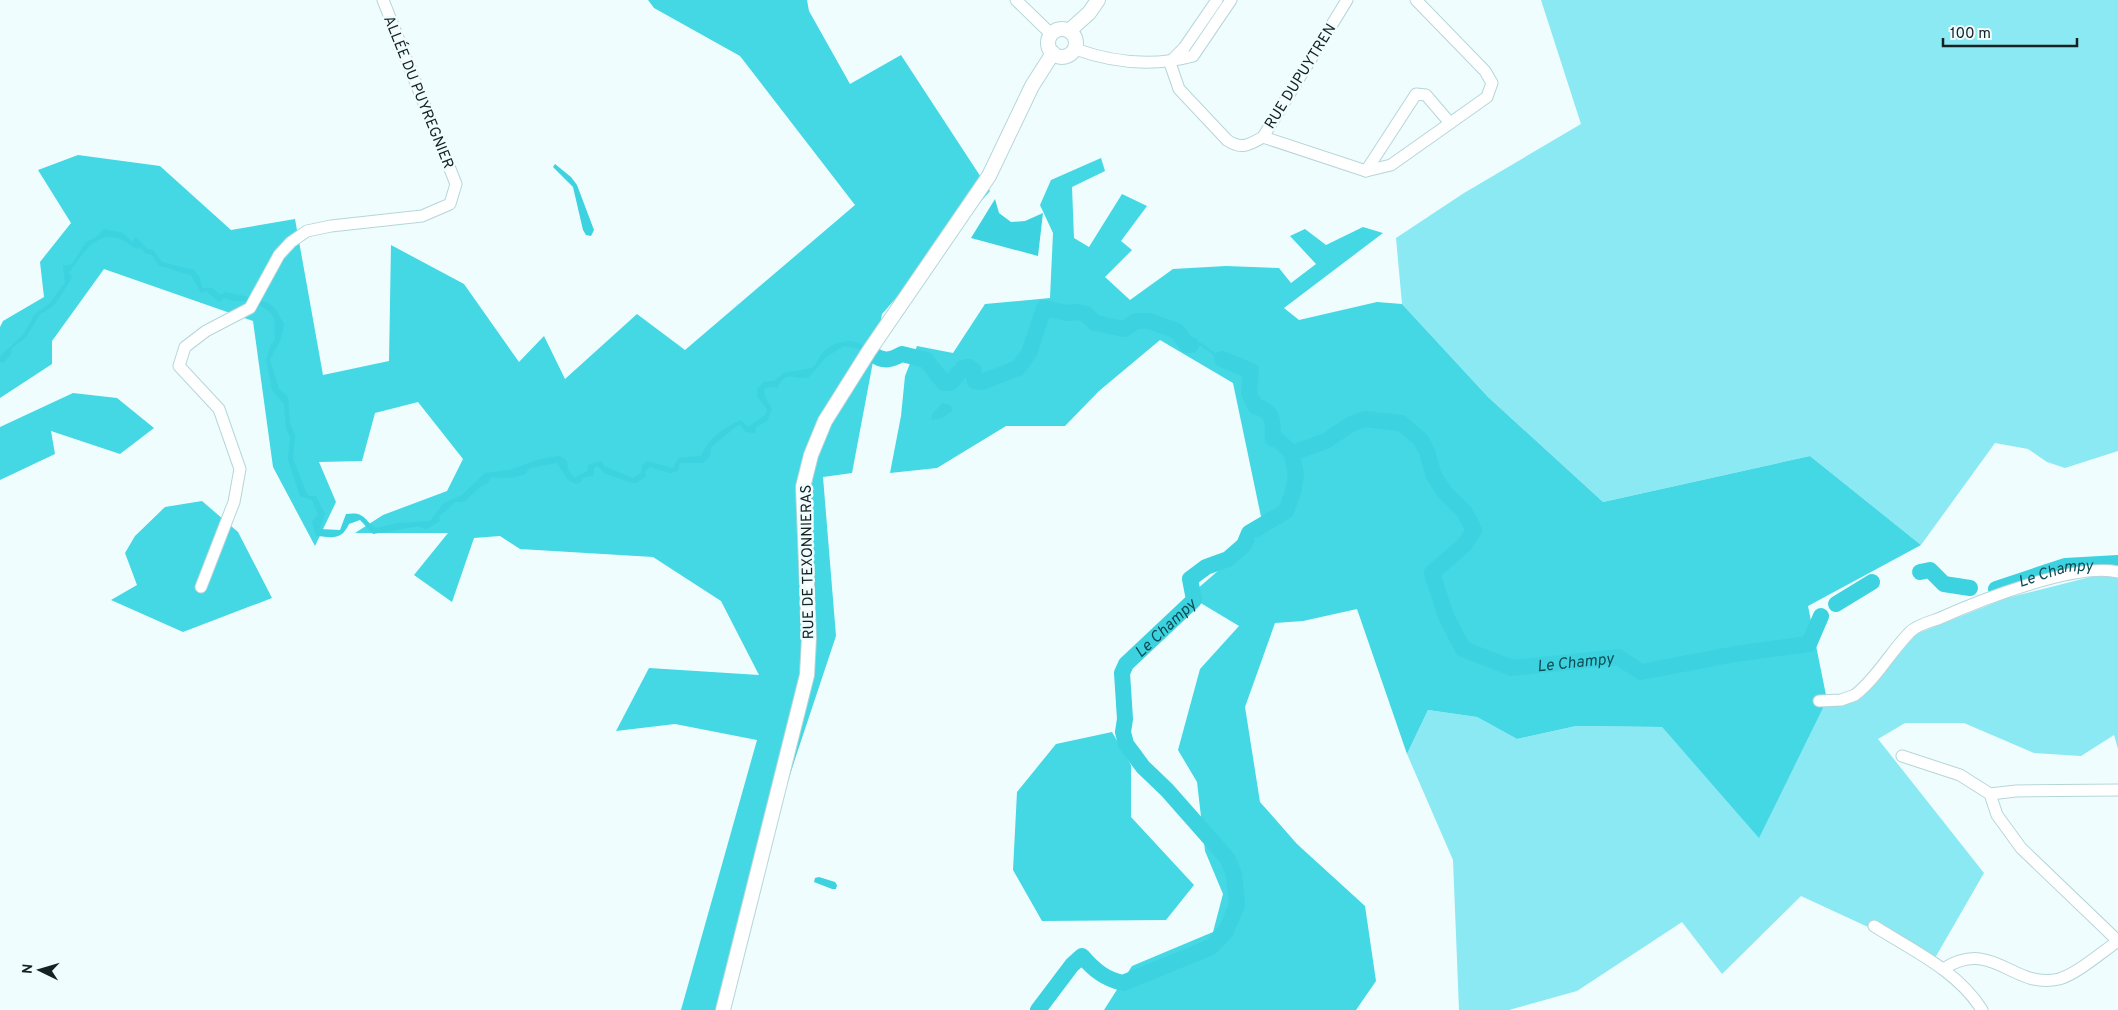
<svg xmlns="http://www.w3.org/2000/svg" width="2118" height="1010" font-family="Overpass,sans-serif">
	<style>
		.green { fill: #8ae9f2 }
		.forest { fill: #44d7e4 }
		.water { fill: #3dd2df }
		.lines { fill: none; stroke-linecap: round; stroke-linejoin: round }
		.river { stroke: #3dd2df; stroke-width: 16 }
		.minor-casing { stroke: #b5d6d9; stroke-width: 13 }
		.major-casing { stroke: #b5d6d9; stroke-width: 16 }
		.minor { stroke: #fff; stroke-width: 11 }
		.major { stroke: #fff; stroke-width: 14 }
		.labels { text-anchor: middle; stroke-width: 5; stroke-linejoin: round; paint-order: stroke }
		.street-label { font-size: 15px; fill: #152123; stroke: #f0fdfe }
		.water-label { font-size: 16px; font-style: italic; fill: #0d4d53; stroke: #f0fdfe }
	</style>
	<rect width="100%" height="100%" fill="#f0fdfe"/>
	<g class="green">
		<polygon points="1541,0 2118,0 2118,451 2065,468 2047,462 2028,449 1995,443 1921,545 1810,456 1603,502 1488,397 1402,304 1396,238 1464,193 1581,124"/>
		<polygon points="2098,575 2118,578 2118,749 2114,735 2081,756 2034,753 1964,723 1905,723 1878,739 1984,873 1935,958 1801,896 1722,974 1682,922 1577,991 1509,1010 1459,1010 1453,860 1407,754 1428,710 1477,717 1517,739 1576,726 1662,727 1759,837 1827,700 1861,698 1916,634 2007,598"/>
	</g>
	<g class="forest">
		<polygon points="648,0 807,0 809,11 850,84 901,55 990,191 882,314 852,473 823,477 836,636 796,756 716,1010 681,1010 757,740 675,724 616,731 649,668 759,675 721,601 653,557 520,549 500,536 474,538 452,602 414,575 448,533 355,533 383,515 447,491 463,459 418,402 375,413 362,461 319,462 336,502 315,546 273,467 253,321 104,269 52,341 52,364 0,398 0,327 3,321 44,297 40,262 71,223 38,170 78,155 160,166 231,230 295,219 323,375 389,361 391,245 464,284 519,362 544,336 565,379 637,314 685,350 855,205 740,56 654,8"/>
		<polygon points="1101,158 1105,171 1072,187 1074,238 1089,247 1122,194 1147,206 1121,241 1132,250 1105,277 1130,300 1173,269 1226,266 1279,268 1291,283 1316,264 1290,236 1305,229 1326,245 1363,227 1383,233 1284,308 1299,320 1377,302 1402,304 1488,397 1603,502 1810,456 1921,545 1808,606 1827,700 1759,838 1662,727 1576,726 1517,739 1477,717 1428,710 1407,754 1357,609 1303,621 1275,623 1245,707 1260,802 1297,844 1365,906 1376,981 1356,1010 1104,1010 1132,966 1213,932 1223,894 1205,851 1197,782 1178,750 1200,669 1239,626 1189,596 1264,531 1233,383 1160,340 1099,391 1065,426 1006,426 937,468 890,473 901,416 905,376 917,346 953,353 985,304 1050,298 1053,233 1040,205 1051,180"/>
		<polygon points="73,393 117,398 154,428 120,454 51,431 55,454 0,480 0,427"/>
		<polygon points="202,501 238,532 272,598 183,632 111,600 137,585 125,553 135,536 165,507"/>
		<polygon points="1112,732 1131,765 1131,817 1194,885 1166,920 1042,921 1013,870 1017,792 1056,744"/>
	</g>
	<g class="water">
		<polygon points="555,164 571,177 577,185 594,230 591,236 586,235 583,230 573,187 553,167"/>
		<polygon points="995,199 999,213 1011,222 1025,221 1043,213 1038,256 971,238"/>
		<path d="M 104,229 L 123,233 L 132,242 L 136,237 L 147,249 L 153,250 L 162,262 L 194,270 L 200,278 L 202,288 L 212,288 L 221,295 L 225,292 L 249,297 L 247,301 L 233,301 L 224,298 L 219,302 L 206,291 L 201,293 L 191,275 C 180,274 171,267 159,266 L 152,255 L 145,253 L 141,248 L 136,249 C 131,246 127,242 122,240 C 97,228 81,256 69,273 L 72,277 L 58,300 L 52,307 L 40,314 L 26,337 L 12,348 L 10,356 L 3,363 L 0,361 L 0,356 L 23,335 L 35,314 L 50,303 L 65,282 L 63,266 L 72,264 L 86,242 L 96,237 Z"/>
		<path d="M 260,301 C 274,302 278,313 284,324 L 281,339 L 270,360 L 279,389 L 288,397 L 290,424 L 295,435 L 293,459 L 306,492 L 309,496 L 316,496 L 325,514 L 320,529 L 340,530 L 346,514 C 366,511 364,521 376,528 L 397,523 L 430,521 L 444,503 L 462,495 L 485,473 L 510,470 L 540,459 L 560,456 L 567,461 L 568,469 L 574,478 L 587,471 L 588,465 L 601,461 L 604,466 L 633,478 L 641,473 L 642,466 L 646,461 L 673,468 L 678,458 L 701,456 C 708,439 724,427 741,420 L 748,427 L 766,414 L 767,409 L 757,396 L 758,388 L 764,382 L 774,381 L 784,373 L 812,368 C 816,364 818,360 821,355 C 831,341 854,336 866,348 L 865,350 L 844,346 L 826,357 L 809,377 C 795,381 787,368 777,388 L 771,387 L 764,389 L 765,397 L 772,409 L 767,421 L 756,427 L 755,433 L 746,432 L 740,425 L 737,426 L 711,447 L 710,456 L 703,463 L 680,463 L 678,471 L 670,473 L 650,467 L 645,471 L 646,476 L 637,483 L 632,483 L 604,473 L 598,466 L 594,468 L 594,475 L 583,478 L 581,482 L 576,484 L 568,480 L 557,463 L 530,468 L 525,474 L 512,478 L 491,477 L 488,483 L 480,487 L 464,502 L 455,502 L 439,517 L 440,521 L 425,530 L 421,527 L 414,527 L 373,534 L 360,520 L 349,524 C 341,541 333,537 316,536 L 312,522 L 318,514 L 312,500 L 300,496 L 288,460 L 290,437 L 286,429 L 284,404 L 272,390 L 266,359 L 271,344 L 275,340 C 273,321 280,316 259,305 Z"/>
		<path d="M 1046,303 L 1052,311 L 1085,310 L 1093,319 L 1102,322 L 1117,326 L 1128,325 L 1134,318 C 1147,319 1168,321 1178,330 C 1182,334 1184,339 1188,343 L 1201,343 L 1215,353 L 1247,364 L 1253,371 L 1252,392 L 1259,406 L 1265,404 L 1278,421 L 1275,437 L 1284,440 L 1294,448 C 1302,445 1310,444 1319,440 C 1351,424 1353,411 1393,418 C 1404,420 1414,428 1421,437 C 1434,453 1434,476 1447,492 C 1456,503 1474,511 1477,526 C 1479,535 1473,540 1467,545 L 1463,544 L 1474,530 L 1472,522 L 1438,483 L 1421,440 L 1401,423 L 1365,419 L 1351,424 L 1326,441 L 1292,453 L 1278,440 L 1273,439 C 1271,420 1279,413 1255,406 C 1247,394 1250,384 1251,370 L 1215,356 L 1201,346 L 1187,345 L 1177,331 L 1171,328 L 1149,321 L 1136,321 C 1127,331 1104,330 1093,322 C 1090,320 1088,315 1085,314 C 1075,308 1059,316 1044,308 C 1024,338 1042,360 998,375 C 990,378 984,382 975,381 L 973,370 L 969,367 L 963,368 L 950,383 L 944,383 L 926,360 L 902,354 C 892,357 887,364 876,357 L 888,358 L 899,352 L 912,356 L 929,356 L 941,376 L 949,381 L 959,367 L 969,363 C 978,367 978,369 978,378 L 981,379 C 990,375 1006,373 1014,367 C 1033,353 1030,309 1046,303 Z"/>
		<polygon points="943,403 950,405 953,410 942,418 931,420 933,413"/>
		<polygon points="819,877 835,882 837,885 836,889 832,889 814,882 815,878"/>
	</g>
	<g class="lines">
		<g class="river">
			<path d="M 871,353 C 883,362 889,361 902,354 L 926,360 L 944,383 L 950,383 L 963,368 L 969,367 L 973,370 L 975,381 L 982,382 L 1018,368 L 1029,353 L 1044,308 L 1066,313 L 1076,312 L 1086,314 L 1095,323 L 1124,329 L 1136,321 L 1149,321 L 1177,331 L 1187,345 L 1191,345"/>
			<path d="M 1222,359 L 1251,371 L 1249,393 L 1255,406 C 1274,411 1273,422 1273,439 L 1278,440 L 1292,453"/>
			<polyline points="1920,572 1930,570 1944,584 1970,588"/>
			<path id="s1" d="M 1996,589 L 2065,566 L 2118,563"/>
			<polyline points="1836,604 1872,582"/>
			<path id="s2" d="M 1038,1010 L 1072,965 L 1082,956 C 1094,970 1105,979 1123,983 L 1211,947 L 1226,931 L 1237,905 L 1234,874 L 1227,858 L 1167,790 L 1143,767 L 1126,744 L 1123,732 L 1125,719 L 1122,673 L 1126,664 L 1194,600 L 1190,579 L 1206,567 L 1228,559 L 1244,545 L 1249,533 L 1286,511 L 1293,492 L 1296,475 L 1292,453 L 1326,441 L 1351,424 L 1365,419 L 1401,423 L 1421,440 L 1427,452 L 1434,476 L 1445,493 L 1464,511 L 1474,530 L 1465,544 L 1432,573 L 1446,616 L 1463,649 L 1512,668 L 1618,657 L 1641,672 L 1735,654 L 1809,644 L 1821,616"/>
		</g>
		<g class="minor-casing">
			<g id="minor">
				<polyline points="1016,0 1051,34"/>
				<path d="M 1075,49 C 1114,63 1153,67 1193,56 L 1231,0"/>
				<polyline points="1171,61 1184,48 1217,0"/>
				<path d="M 1170,63 L 1179,89 L 1227,140 C 1241,150 1249,145 1263,137 L 1347,0"/>
				<polyline points="1263,137 1366,171 1391,165 1487,97 1492,83 1485,71 1416,0"/>
				<polyline points="1366,171 1416,94 1426,95 1450,123"/>
				<polyline points="201,587 234,502 240,469 219,409 179,366 185,347 206,331 250,308 279,255 291,242 307,231 331,226 422,216 450,204 456,184 383,0"/>
				<path d="M 1819,701 L 1841,700 L 1855,695 C 1877,678 1891,651 1910,632 C 1917,625 1929,622 1938,619 C 1978,601 2076,562 2118,572"/>
				<path d="M 1902,756 L 1960,775 L 1990,794 L 1997,815 L 2021,848 L 2118,941 C 2102,952 2077,974 2059,979 C 2012,990 1994,937 1943,969"/>
				<polyline points="1990,794 2016,791 2118,790"/>
				<path d="M 1874,926 C 1912,950 1958,971 1982,1010"/>
			</g>
		</g>
		<g class="major-casing">
			<g id="major">
				<circle cx="1062" cy="43" r="14"/>
				<polyline points="1070,30 1089,13 1098,0"/>
				<polyline points="723,1010 807,675 809,638 803,487 811,455 825,421 869,351 989,176 1032,86 1053,53"/>
			</g>
		</g>
		<use href="#minor" class="minor"/>
		<use href="#major" class="major"/>
	</g>
	<g class="labels">
		<g class="street-label">
			<text transform="translate(1300 76) rotate(-58)" y="5">RUE DUPUYTREN</text>
			<text transform="translate(419 92) rotate(68)" y="5">ALLÉE DU PUYREGNIER</text>
			<text transform="translate(807 562) rotate(-91)" y="5">RUE DE TEXONNIERAS</text>
		</g>
		<g class="water-label">
			<text dy="6" stroke="none"><textPath href="#s1" startOffset="62">Le Champy</textPath></text>
			<text dy="6" stroke="none"><textPath href="#s2" startOffset="601">Le Champy</textPath></text>
			<text dy="6" stroke="none"><textPath href="#s2" startOffset="1352">Le Champy</textPath></text>
		</g>
	</g>
	<g transform="translate(40 970) rotate(275)" stroke="#f0fdfe" stroke-width="4" paint-order="stroke">
	<path d="M0-4L9 19L0 12L-9 19Z" fill="#152123"/>
	<text y="-8" font-size="14" font-weight="bold" text-anchor="middle" fill="#152123">N</text>
	</g>
	<path d="M1943 38v8h134v-8" fill="none" stroke="#152123" stroke-width="2.5"/>
	<text x="1950" y="38" font-size="15" fill="#152123" stroke="#f0fdfe" stroke-width="4" paint-order="stroke">100 m</text>
</svg>
